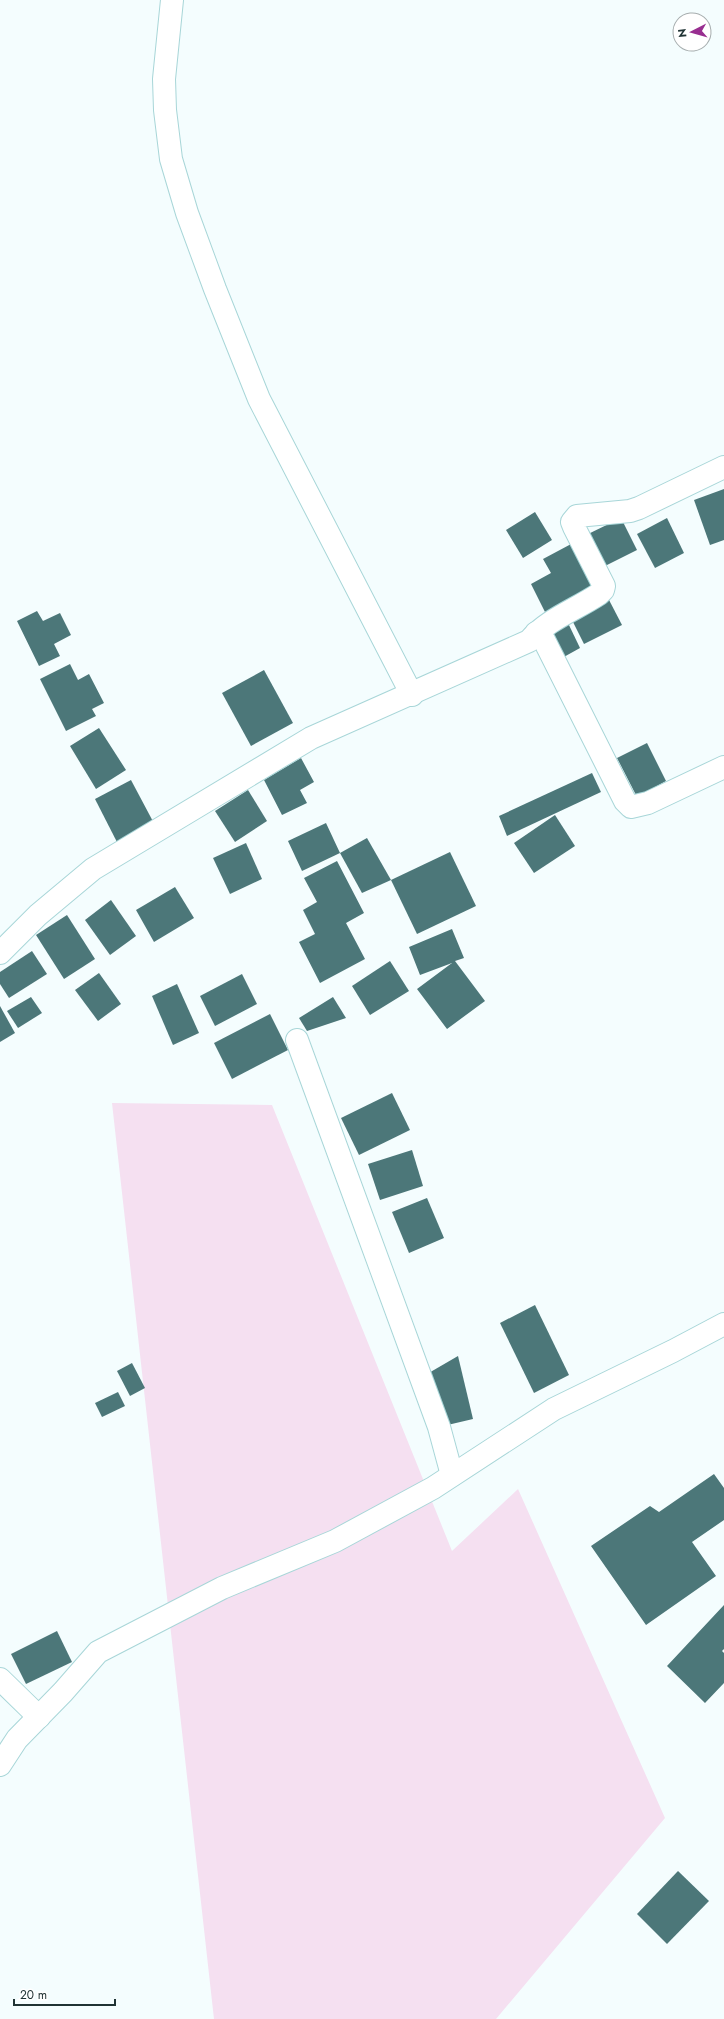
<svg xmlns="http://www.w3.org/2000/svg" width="724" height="2019" font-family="Jost,sans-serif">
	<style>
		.green { fill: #f5e0f1 }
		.building { fill: #4c7779 }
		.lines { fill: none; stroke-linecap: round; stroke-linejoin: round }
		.street-casing { stroke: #a8d6d8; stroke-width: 24 }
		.street { stroke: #fff; stroke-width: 22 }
	</style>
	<rect width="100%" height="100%" fill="#f4fdfe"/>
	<polygon class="green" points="112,1103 272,1105 452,1551 518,1489 665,1818 496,2019 214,2019"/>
	<g class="building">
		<polygon points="724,489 724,540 710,545 694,500"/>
		<polygon points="535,512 552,540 523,558 506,530"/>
		<polygon points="621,518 637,550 601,568 584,536"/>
		<polygon points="667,518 684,553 655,568 637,534"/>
		<polygon points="573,543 594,587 545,612 531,584 551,573 543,559"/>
		<polygon points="608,598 622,625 584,644 571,618"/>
		<polygon points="37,611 43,621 60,613 71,635 54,644 60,656 39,666 17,621"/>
		<polygon points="568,623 580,648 562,658 548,632"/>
		<polygon points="70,664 78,680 89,674 104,703 92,709 96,716 66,731 40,679"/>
		<polygon points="264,670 293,723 251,746 222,693"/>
		<polygon points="99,728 126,770 96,789 70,746"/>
		<polygon points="647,743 666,781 637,797 617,758"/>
		<polygon points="301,758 314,782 300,790 307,803 282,815 264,780"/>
		<polygon points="592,773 601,792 507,836 499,816"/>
		<polygon points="131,780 157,829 120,848 95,799"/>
		<polygon points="248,790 267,821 235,842 215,811"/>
		<polygon points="555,815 575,846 534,873 514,843"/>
		<polygon points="326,823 340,853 302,871 288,841"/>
		<polygon points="367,838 391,880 362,893 340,853"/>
		<polygon points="246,843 262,879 230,894 213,858"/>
		<polygon points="450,852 476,906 417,934 391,880"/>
		<polygon points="337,861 364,913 346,923 365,959 320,983 299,942 315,934 303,910 317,902 304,878"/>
		<polygon points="175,887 194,918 154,942 136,910"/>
		<polygon points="111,900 136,936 110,955 85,920"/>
		<polygon points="67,915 95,959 64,979 36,935"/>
		<polygon points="452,929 464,958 455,961 485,1001 447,1029 417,989 452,963 420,975 409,947"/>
		<polygon points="32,951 47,974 9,998 0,984 0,972"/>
		<polygon points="390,961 409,991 370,1015 352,986"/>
		<polygon points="99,973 121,1004 98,1021 75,990"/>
		<polygon points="242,974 257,1004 215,1026 200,996"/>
		<polygon points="177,984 199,1033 173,1045 152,996"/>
		<polygon points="31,997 42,1013 18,1028 7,1011"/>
		<polygon points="333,997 346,1018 307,1031 299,1018"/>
		<polygon points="0,1006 15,1033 0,1042"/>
		<polygon points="270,1014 288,1050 232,1079 214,1043"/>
		<polygon points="392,1093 410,1130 359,1155 341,1118"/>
		<polygon points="412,1150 423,1186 380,1200 368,1164"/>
		<polygon points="427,1198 444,1238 409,1253 392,1212"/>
		<polygon points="535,1305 569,1375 534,1393 500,1323"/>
		<polygon points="458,1356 473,1419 439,1427 427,1374"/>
		<polygon points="132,1363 145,1388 130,1396 117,1371"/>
		<polygon points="118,1392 125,1406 102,1417 95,1403"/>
		<polygon points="714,1474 724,1488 724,1520 692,1542 716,1576 646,1625 591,1546 650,1506 659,1512"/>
		<polygon points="724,1605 724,1649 722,1651 724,1653 724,1683 705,1703 667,1666"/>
		<polygon points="57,1631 72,1662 26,1684 11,1654"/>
		<polygon points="678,1871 709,1901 667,1944 637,1914"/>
	</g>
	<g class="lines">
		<g class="street-casing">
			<g id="street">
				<polyline points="172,0 164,79 165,110 171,159 187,213 215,289 259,399 412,695"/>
				<polyline points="536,633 544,640 625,801 631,807 648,803 724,767"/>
				<path d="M 0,953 L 38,915 L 93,869 L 311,738 L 529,641 C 548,619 575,610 599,594 L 603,590 L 604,586 L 574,527 L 572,522 L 577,516 L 630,511 L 639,508 L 724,467"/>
				<polyline points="297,1040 439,1427 452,1475"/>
				<polyline points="0,1679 39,1717"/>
				<polyline points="0,1765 17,1739 63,1692 98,1652 222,1588 335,1541 433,1488 554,1409 673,1351 724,1324"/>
			</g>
		</g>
		<use href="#street" class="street"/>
	</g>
	<g transform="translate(692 32) rotate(264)"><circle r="19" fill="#ffffff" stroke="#a6adae"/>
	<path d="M0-3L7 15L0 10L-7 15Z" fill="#982e90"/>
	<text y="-6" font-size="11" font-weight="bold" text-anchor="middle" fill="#203334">N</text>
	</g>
	<path d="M14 1999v6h101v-6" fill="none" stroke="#203334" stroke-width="2"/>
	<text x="20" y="1999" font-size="12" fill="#203334" stroke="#ffffff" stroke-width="3" paint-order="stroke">20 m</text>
</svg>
